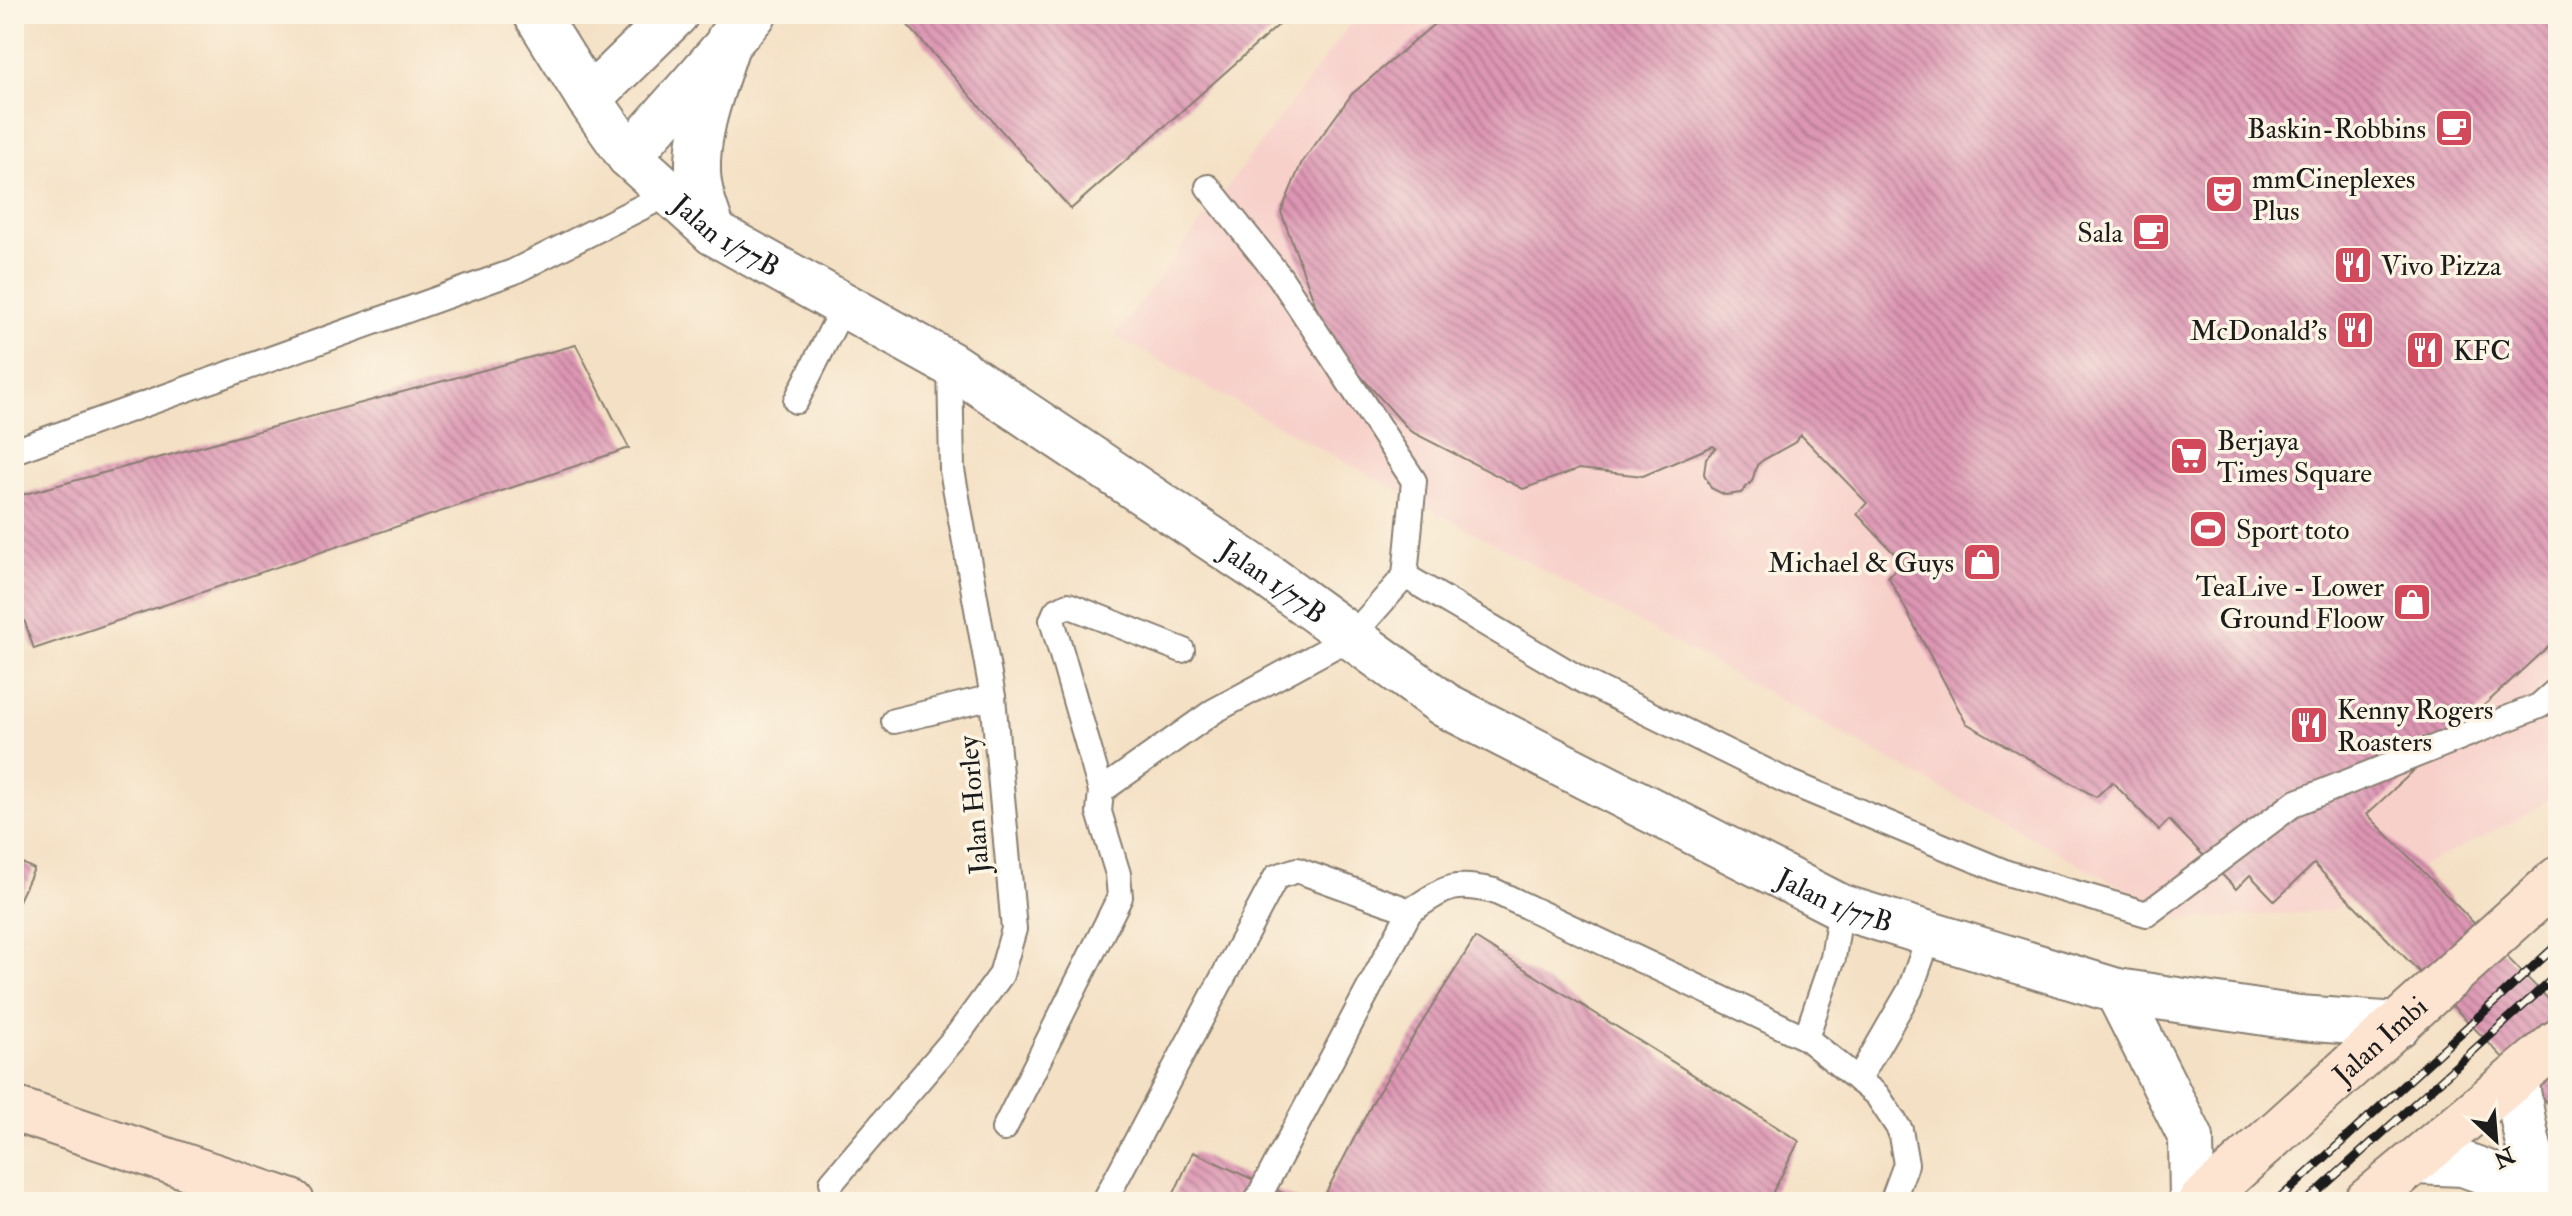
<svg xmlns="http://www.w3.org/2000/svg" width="2572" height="1216" font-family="'IM FELL Double Pica',serif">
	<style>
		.built { fill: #f7d0ca }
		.building { fill: url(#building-back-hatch) }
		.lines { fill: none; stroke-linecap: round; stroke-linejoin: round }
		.lane-casing { stroke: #887e70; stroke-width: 28 }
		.street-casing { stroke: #887e70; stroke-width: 48 }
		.secondary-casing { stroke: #887e70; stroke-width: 48 }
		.lane { stroke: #fff; stroke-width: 24 }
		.street { stroke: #fff; stroke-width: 44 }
		.secondary { stroke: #fde4d1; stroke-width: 44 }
		.rail-casing { stroke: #1c1c1c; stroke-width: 9 }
		.rail { stroke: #fcf5e5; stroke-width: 6; stroke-dasharray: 18; stroke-linecap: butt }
		.labels { text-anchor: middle; stroke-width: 7; stroke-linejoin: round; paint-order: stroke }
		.poi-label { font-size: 28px; fill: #1c1c1c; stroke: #fcf5e5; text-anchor: start }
		.street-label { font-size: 28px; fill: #1c1c1c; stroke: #fcf5e5 }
	</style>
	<defs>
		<pattern id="building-back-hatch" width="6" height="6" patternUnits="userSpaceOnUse" patternTransform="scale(2)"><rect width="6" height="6" fill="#dd96b3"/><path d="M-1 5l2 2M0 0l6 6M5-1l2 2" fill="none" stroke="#b27a91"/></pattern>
	</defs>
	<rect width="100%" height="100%" fill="#fcf5e5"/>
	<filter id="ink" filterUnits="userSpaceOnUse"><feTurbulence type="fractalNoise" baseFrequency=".0125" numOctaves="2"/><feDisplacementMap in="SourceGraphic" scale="16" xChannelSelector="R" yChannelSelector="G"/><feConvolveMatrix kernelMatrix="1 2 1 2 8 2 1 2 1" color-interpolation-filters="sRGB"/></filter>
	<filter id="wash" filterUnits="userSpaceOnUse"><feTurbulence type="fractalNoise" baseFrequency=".006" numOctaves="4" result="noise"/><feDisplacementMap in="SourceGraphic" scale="32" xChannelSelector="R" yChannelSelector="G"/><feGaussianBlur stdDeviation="1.8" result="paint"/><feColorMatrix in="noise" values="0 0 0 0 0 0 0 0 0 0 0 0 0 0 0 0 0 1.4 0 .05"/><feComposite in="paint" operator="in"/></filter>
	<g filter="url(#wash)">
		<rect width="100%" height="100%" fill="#f4e0c4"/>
		<polygon class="built" points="1358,14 2558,14 2558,789 2534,811 2332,911 2182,920 1115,336"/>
		<g id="blocks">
			<g class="building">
				<polygon points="913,14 1291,14 1071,209 904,21"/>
				<polygon points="1446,14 2558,14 2558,637 2367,814 2558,1009 2558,1114 2314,864 2275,901 2250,875 2236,889 2169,820 2159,830 2112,782 2096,797 1966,723 1888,576 1903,563 1857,514 1867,503 1801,435 1794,443 1763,460 1757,465 1752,481 1741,493 1725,495 1711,488 1704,474 1706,458 1716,448 1713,446 1643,476 1579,469 1523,489 1410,431 1329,341 1281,212 1301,164 1352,94"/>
				<polygon points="576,345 629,448 34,649 14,590 14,497"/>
				<polygon points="14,859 34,869 14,911"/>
				<polygon points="1475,938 1799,1141 1768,1202 1321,1202 1376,1096"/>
				<polygon points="1193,1152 1302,1202 1170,1202"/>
			</g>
		</g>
	</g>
	<g filter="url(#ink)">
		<use href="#blocks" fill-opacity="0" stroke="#887e70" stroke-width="2"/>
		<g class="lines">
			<g class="lane-casing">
				<g id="lane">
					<polyline points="796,401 844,305"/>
					<polyline points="14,451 513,272 670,193"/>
					<polyline points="1405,576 1585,682 1784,780 2007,873 2147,914 2295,803 2539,706 2558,689"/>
					<polyline points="894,721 993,697"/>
					<polyline points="1101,791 1052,620 1056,611 1068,605 1182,650"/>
					<polyline points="1806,1038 1833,958 1841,907"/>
					<polyline points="1858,1080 1910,990 1930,934"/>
					<polyline points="1004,1129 1120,897 1118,874 1099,812 1101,791 1214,711 1351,637 1405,576 1414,481 1280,277 1208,187"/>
					<polyline points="832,1182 959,1033 1001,975 1014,929 993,697 952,470 950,364"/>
					<path d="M 1104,1202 L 1276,877 L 1297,870 L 1410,911 C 1446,888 1451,881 1494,891 L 1806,1038 L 1877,1095 L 1900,1130 L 1906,1164 L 1892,1202"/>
					<polyline points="1256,1202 1410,911"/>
				</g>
			</g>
			<g class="street-casing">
				<g id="street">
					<path id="s1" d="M 536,14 L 589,99 L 629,156 L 714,233 L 950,364 L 1269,577 L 1445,705 L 1841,907 L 2117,991 L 2299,1018 L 2398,1025"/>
					<polyline points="589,99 676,14"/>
					<polyline points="629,156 754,14"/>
					<path d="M 714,233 C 707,214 699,194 698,173 C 696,127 716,82 729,39"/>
					<polyline points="2117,991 2191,1138 2192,1202"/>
					<path d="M 2516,1079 C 2523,1119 2528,1170 2555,1202"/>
					<polyline points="2415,1162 2463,1164 2549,1195"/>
				</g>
			</g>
			<g class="secondary-casing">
				<g id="secondary">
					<polyline points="14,1109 292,1202"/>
					<path id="s2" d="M 2200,1202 L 2558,879"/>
					<polyline points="2366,1202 2558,1042"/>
				</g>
			</g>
			<use href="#lane" class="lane"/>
			<use href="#street" class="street"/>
			<use href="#secondary" class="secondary"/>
			<g class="rail-casing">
				<g id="rail">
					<polyline points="2276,1202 2558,944"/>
					<polyline points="2306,1202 2558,974"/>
				</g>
			</g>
			<use href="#rail" class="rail"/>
		</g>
	</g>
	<defs>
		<g id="cafe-square" transform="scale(2)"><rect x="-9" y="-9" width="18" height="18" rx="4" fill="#d1495b" stroke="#fcf5e5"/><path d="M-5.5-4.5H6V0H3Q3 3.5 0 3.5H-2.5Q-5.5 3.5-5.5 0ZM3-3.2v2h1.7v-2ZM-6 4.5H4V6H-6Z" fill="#fff"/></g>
		<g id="theatre-square" transform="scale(2)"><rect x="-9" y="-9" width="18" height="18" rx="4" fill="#d1495b" stroke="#fcf5e5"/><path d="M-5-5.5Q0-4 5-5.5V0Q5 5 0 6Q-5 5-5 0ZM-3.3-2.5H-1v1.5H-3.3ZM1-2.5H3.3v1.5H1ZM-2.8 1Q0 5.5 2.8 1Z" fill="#fff"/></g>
		<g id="restaurant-square" transform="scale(2)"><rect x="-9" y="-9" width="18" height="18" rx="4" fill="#d1495b" stroke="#fcf5e5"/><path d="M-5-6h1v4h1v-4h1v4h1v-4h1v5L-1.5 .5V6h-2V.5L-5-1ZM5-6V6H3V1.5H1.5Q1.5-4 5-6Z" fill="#fff"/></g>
		<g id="supermarket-square" transform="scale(2)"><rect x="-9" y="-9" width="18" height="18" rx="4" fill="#d1495b" stroke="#fcf5e5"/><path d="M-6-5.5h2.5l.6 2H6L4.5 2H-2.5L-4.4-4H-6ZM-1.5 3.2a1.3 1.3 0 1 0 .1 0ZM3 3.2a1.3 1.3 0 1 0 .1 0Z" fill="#fff"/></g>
		<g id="stadium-square" transform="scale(2)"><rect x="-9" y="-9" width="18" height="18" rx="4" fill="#d1495b" stroke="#fcf5e5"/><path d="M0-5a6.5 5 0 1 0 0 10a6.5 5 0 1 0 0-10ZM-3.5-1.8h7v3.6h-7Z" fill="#fff"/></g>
		<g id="shop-square" transform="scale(2)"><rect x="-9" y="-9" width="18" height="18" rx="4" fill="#d1495b" stroke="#fcf5e5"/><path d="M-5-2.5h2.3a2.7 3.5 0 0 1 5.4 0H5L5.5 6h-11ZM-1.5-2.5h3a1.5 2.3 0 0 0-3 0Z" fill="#fff"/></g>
	</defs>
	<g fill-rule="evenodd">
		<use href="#cafe-square" x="2454" y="128"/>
		<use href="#theatre-square" x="2224" y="194"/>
		<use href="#cafe-square" x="2151" y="232"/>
		<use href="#restaurant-square" x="2353" y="265"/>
		<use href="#restaurant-square" x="2355" y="330"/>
		<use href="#restaurant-square" x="2425" y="350"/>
		<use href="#supermarket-square" x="2189" y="456"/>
		<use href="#stadium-square" x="2208" y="529"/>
		<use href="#shop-square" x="1982" y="562"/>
		<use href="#shop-square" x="2412" y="602"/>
		<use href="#restaurant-square" x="2309" y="725"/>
	</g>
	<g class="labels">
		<g class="poi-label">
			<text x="2426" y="138" text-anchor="end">Baskin-Robbins</text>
			<text x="2252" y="188">mmCineplexes<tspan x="2252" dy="32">Plus</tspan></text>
			<text x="2123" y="242" text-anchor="end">Sala</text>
			<text x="2381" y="275">Vivo Pizza</text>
			<text x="2327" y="340" text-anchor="end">McDonald's</text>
			<text x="2453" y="360">KFC</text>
			<text x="2217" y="450">Berjaya<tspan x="2217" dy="32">Times Square</tspan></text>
			<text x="2236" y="539">Sport toto</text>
			<text x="1954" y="572" text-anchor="end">Michael &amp; Guys</text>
			<text x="2384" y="596" text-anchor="end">TeaLive - Lower<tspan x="2384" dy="32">Ground Floow</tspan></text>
			<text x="2337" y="719">Kenny Rogers<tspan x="2337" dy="32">Roasters</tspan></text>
		</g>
		<g class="street-label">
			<text dy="10" stroke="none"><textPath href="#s1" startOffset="296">Jalan 1/77B</textPath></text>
			<text dy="10" stroke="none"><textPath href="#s1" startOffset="944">Jalan 1/77B</textPath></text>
			<text transform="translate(973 805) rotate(-95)" y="10">Jalan Horley</text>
			<text dy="10" stroke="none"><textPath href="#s1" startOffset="1592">Jalan 1/77B</textPath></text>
			<text dy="10" stroke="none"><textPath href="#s2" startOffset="242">Jalan Imbi</textPath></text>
		</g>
	</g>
	<rect width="2572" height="1216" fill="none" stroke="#fcf5e5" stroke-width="48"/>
	<g transform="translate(2496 1140) rotate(154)" stroke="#fcf5e5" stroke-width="6" paint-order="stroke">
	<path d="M0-6L14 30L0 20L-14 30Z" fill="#1c1c1c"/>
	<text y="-12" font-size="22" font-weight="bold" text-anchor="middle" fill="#1c1c1c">N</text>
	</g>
</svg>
